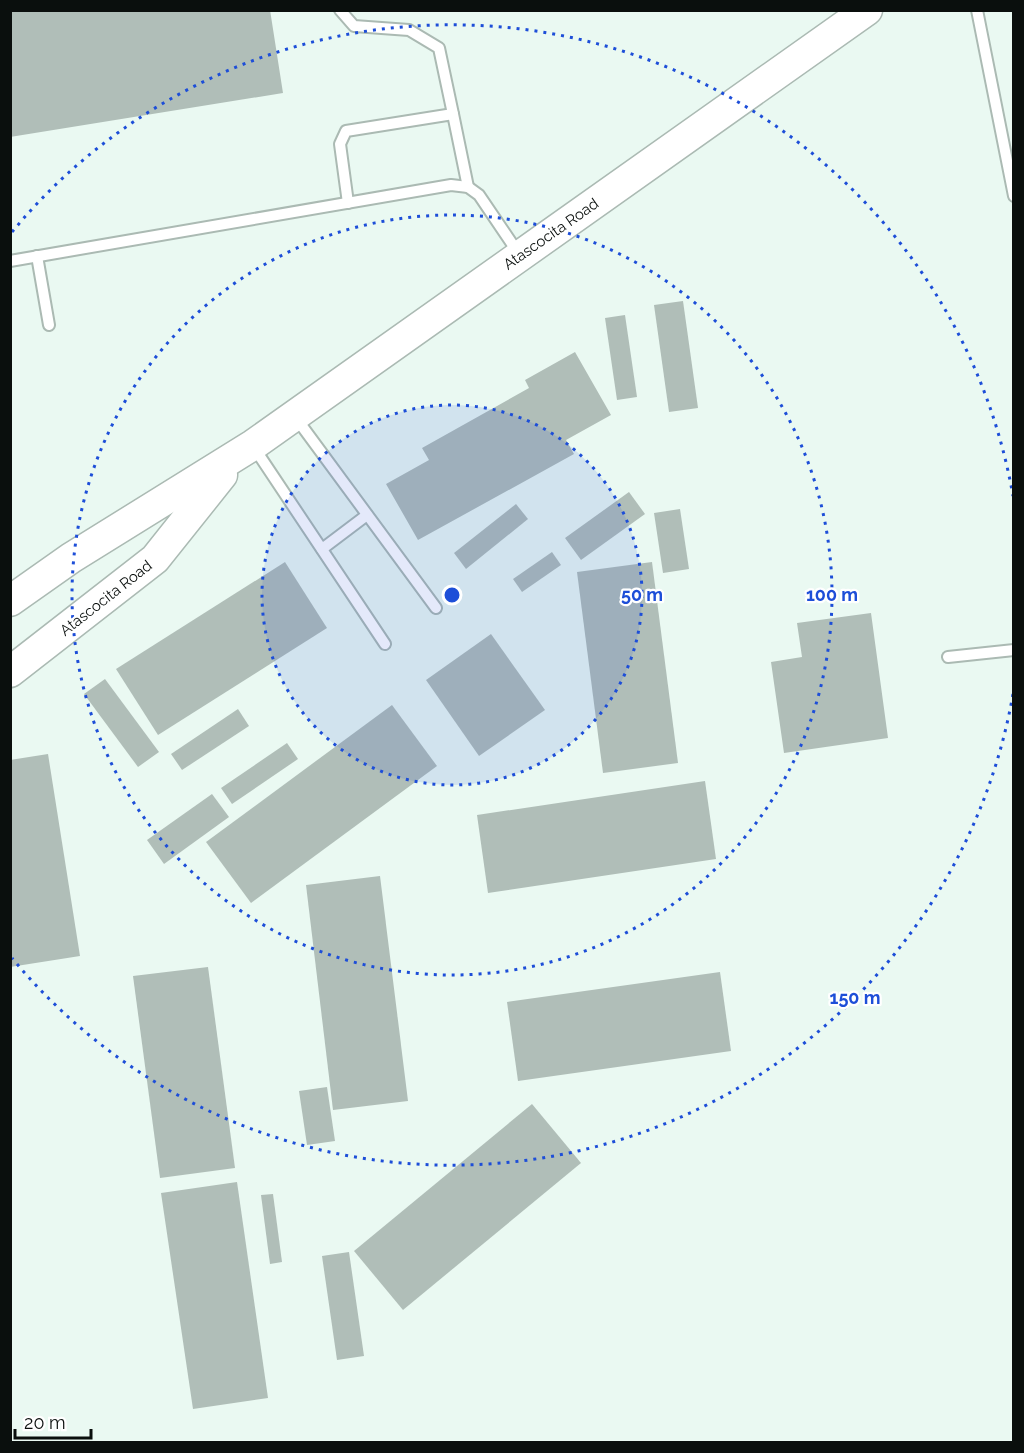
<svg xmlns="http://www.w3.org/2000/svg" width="1024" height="1453" font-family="Raleway,sans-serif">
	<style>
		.building { fill: #b0beb8 }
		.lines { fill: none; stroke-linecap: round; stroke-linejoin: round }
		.service-casing { stroke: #abbab3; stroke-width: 14 }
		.secondary-casing { stroke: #abbab3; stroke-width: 33 }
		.service { stroke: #fff; stroke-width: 10 }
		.secondary { stroke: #fff; stroke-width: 30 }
		.ring { fill: none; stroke: #1d4ed8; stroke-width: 3; stroke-dasharray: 3 6 }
		.labels { text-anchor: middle; stroke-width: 4.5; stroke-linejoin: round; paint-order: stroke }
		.street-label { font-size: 15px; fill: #0a0f0d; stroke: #fff }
		.centre { fill: #1d4ed8; stroke: #fff; stroke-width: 3 }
		.ring-label { font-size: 18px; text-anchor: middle; font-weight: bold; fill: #1d4ed8; stroke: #fff; stroke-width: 4.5; stroke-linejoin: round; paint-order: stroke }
	</style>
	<rect width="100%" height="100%" fill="#eaf9f2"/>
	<g class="building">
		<polygon points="10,10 270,10 283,93 10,137"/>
		<polygon points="683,301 698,408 669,412 654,305"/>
		<polygon points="625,315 637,397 617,400 605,318"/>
		<polygon points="575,352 611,415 566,440 574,454 418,540 386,484 429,460 422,448 529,388 525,380"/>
		<polygon points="629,492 645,514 581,560 565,538"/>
		<polygon points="516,504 528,519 466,569 454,553"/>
		<polygon points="680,509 689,569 663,573 654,513"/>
		<polygon points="552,552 561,565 522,592 513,579"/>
		<polygon points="285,562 327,628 158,735 116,669"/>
		<polygon points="652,562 678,763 603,773 577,572"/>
		<polygon points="871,613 888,738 784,753 771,662 802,657 797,623"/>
		<polygon points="491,634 545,710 479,756 426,680"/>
		<polygon points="105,679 159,752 138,767 84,694"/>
		<polygon points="392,705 437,766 251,903 206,842"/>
		<polygon points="238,709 249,726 182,770 171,754"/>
		<polygon points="287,743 298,759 232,804 221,788"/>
		<polygon points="48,754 80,956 10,967 10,760"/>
		<polygon points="705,781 716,859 488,893 477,815"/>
		<polygon points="212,794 229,817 164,864 147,840"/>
		<polygon points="380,876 408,1101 333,1110 306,885"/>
		<polygon points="208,967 235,1168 160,1178 133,976"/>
		<polygon points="720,972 731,1051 518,1081 507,1002"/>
		<polygon points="327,1087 335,1141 307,1145 299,1091"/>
		<polygon points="532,1104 581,1163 403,1310 354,1251"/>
		<polygon points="237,1182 268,1398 193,1409 161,1193"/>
		<polygon points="273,1194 282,1262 270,1264 261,1195"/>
		<polygon points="349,1252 364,1356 337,1360 322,1256"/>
	</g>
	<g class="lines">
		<g class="service-casing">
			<g id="service">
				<polyline points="340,10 354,26 409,30 439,48 453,114"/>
				<polyline points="977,10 1014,196"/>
				<polyline points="348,203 340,144 346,131 453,114 468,187"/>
				<polyline points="37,256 49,325"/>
				<polyline points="10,261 451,185 468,187 479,195 519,254"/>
				<polyline points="296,418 436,608"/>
				<polyline points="253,446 385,644"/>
				<polyline points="322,549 367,515"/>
				<polyline points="948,657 1014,650"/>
			</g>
		</g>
		<g class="secondary-casing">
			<g id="secondary">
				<polyline points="10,601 71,558 253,445 867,10"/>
				<polyline points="10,672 155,559 222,475"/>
			</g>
		</g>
		<use href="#service" class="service"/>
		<use href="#secondary" class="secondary"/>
	</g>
	<circle cx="452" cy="595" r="190" fill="#1d4ed8" fill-opacity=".12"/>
	<g class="ring">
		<circle cx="452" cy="595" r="190"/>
		<circle cx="452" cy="595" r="380"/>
		<path d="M1013 694A570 570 0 0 1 12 958M12 232A570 570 0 0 1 1013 496"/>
	</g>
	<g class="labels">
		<g class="street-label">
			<text transform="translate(551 234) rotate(-35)" y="5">Atascocita Road</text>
			<text transform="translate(106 598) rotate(-38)" y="5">Atascocita Road</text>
		</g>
	</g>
	<circle cx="452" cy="595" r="9" class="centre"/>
	<g class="ring-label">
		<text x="642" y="601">50 m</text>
		<text x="832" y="601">100 m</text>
		<text x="855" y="1004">150 m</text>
	</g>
	<rect width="1024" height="1453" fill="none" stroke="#0a0f0d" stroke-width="24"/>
	<path d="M15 1429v9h76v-9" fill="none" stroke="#0a0f0d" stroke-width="3"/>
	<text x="24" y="1429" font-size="18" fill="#0a0f0d" stroke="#ffffff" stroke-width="4.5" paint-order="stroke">20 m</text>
</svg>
